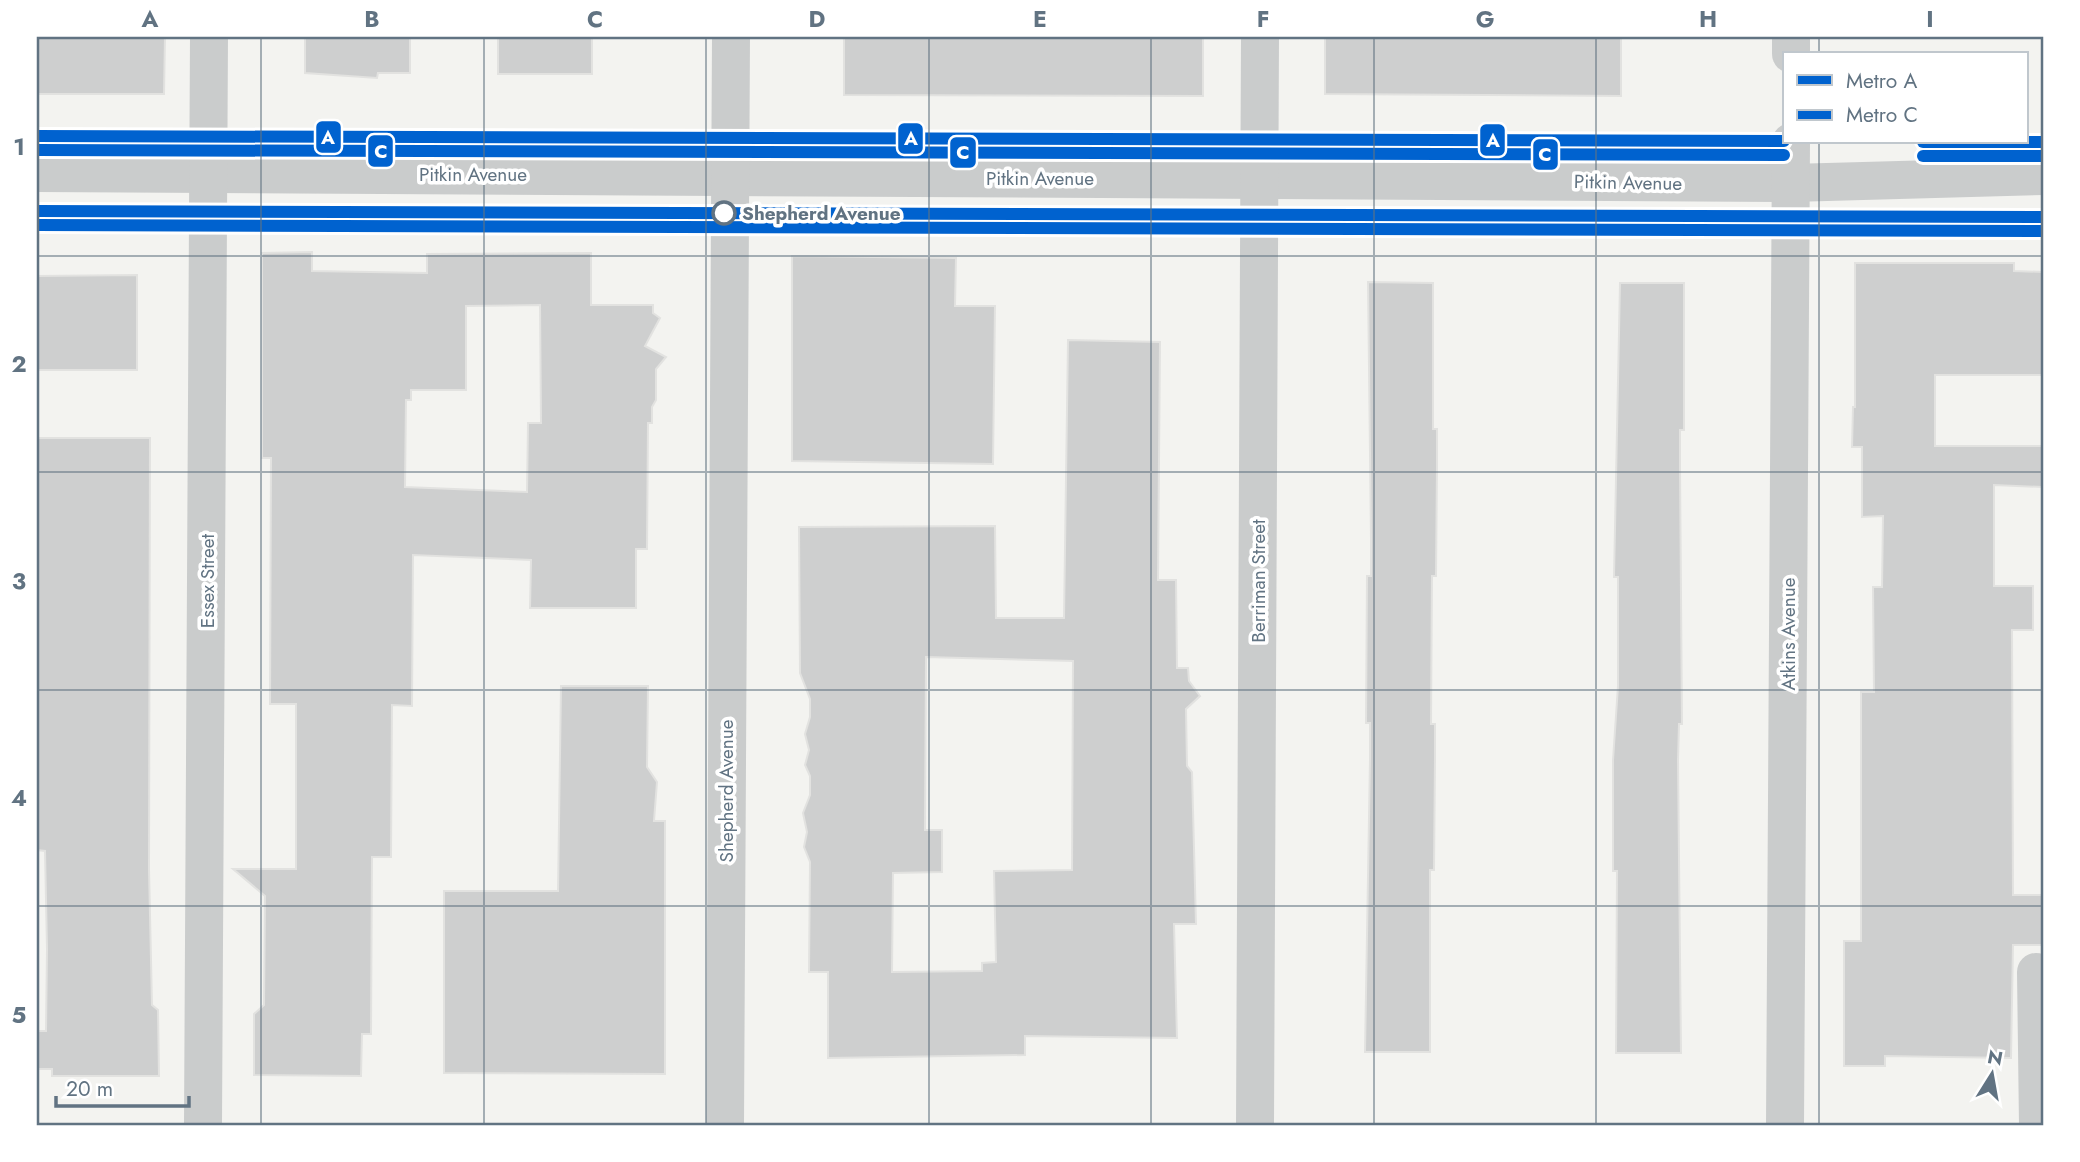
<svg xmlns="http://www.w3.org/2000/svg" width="2080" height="1162" font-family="Jost,sans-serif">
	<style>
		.building { fill: #cecfcf; stroke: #e2e2e0; stroke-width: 2; fill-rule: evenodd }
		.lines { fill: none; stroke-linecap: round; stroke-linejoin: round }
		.minor { stroke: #cacccc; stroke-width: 38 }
		.metro-1-casing { stroke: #fff; stroke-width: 18 }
		.metro-2-casing { stroke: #fff; stroke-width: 18 }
		.metro-1 { stroke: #0062cf; stroke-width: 12 }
		.metro-2 { stroke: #0062cf; stroke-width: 12 }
		.grid { fill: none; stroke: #617382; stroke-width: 2; stroke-opacity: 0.55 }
		.stop-dot { fill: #fff; stroke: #617382; stroke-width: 3.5 }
		.labels { text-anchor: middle; stroke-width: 7; stroke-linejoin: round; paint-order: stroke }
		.street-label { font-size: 19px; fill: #617382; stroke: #fff }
		.stop-label { font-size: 19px; font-weight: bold; fill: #617382; stroke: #fff; text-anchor: start }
		.line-badge { stroke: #fff; stroke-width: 2.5 }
		.badge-label { font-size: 19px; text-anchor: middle; font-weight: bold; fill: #fff }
		.neatline { fill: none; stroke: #617382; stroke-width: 2.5 }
		.grid-label { font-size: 23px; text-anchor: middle; font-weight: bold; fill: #617382 }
	</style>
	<rect width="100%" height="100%" fill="#f3f3f0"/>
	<g class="building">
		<polygon points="37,37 165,37 164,94 37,94"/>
		<polygon points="305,37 410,37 410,73 378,73 377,78 305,73"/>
		<rect x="498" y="37" width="94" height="37"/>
		<polygon points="844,37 1203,37 1203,96 844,95"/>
		<polygon points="1325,37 1621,37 1621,96 1325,94"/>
		<path d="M 312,252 L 312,271 L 427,273 L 427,254 L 591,253 L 591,305 L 653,305 L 653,313 L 660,318 L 645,346 L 666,357 L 656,369 L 656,400 L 652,407 L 652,423 L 648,423 L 647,549 L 636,549 L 636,608 L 530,608 L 531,560 L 413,555 L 412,706 L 392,705 L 391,857 L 372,857 L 371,1034 L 362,1034 L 361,1076 L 254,1075 L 254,1014 L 264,1005 L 265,896 L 233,869 L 296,869 L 296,704 L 270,704 L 271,458 L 262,458 L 262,253 ZM 540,305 L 541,423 L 528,423 L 527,492 L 405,487 L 406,400 L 411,400 L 411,390 L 466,390 L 466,306 Z"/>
		<polygon points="792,256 956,258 955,306 995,306 993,464 792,461"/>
		<polygon points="1855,263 2014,263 2014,271 2043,272 2043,375 1935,375 1935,446 2043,446 2043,487 1994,485 1994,586 2033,586 2033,630 2012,630 2013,895 2043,895 2043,945 2013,945 2011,1058 1885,1056 1885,1066 1844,1066 1844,941 1861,941 1861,692 1874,692 1873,587 1882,587 1883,516 1862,517 1862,447 1852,447 1853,407 1855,407"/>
		<polygon points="137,275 137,370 37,370 37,276"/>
		<polygon points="1368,282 1433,283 1433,429 1437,429 1437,466 1436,576 1432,576 1431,724 1435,724 1435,759 1434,870 1430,870 1430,1052 1365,1052 1370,759 1370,723 1366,723 1367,576 1371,576 1371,539"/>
		<polygon points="1620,283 1684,283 1684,430 1680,430 1680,467 1682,724 1679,724 1678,760 1681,1053 1616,1053 1617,871 1613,871 1613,760 1618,686 1618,577 1614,577"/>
		<path d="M 1068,340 L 1160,342 L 1158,580 L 1176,580 L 1177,668 L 1188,668 L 1189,681 L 1200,696 L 1186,709 L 1187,766 L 1192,772 L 1196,924 L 1174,924 L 1177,1038 L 1025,1036 L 1025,1055 L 828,1058 L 828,972 L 809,972 L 810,862 L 804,847 L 807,832 L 803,813 L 810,795 L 810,776 L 805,765 L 809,750 L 805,734 L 810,717 L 810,699 L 800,673 L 799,527 L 995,526 L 996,618 L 1064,618 ZM 926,657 L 1073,661 L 1072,870 L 994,871 L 996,962 L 982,963 L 982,971 L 892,972 L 893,873 L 942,872 L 942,830 L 925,830 Z"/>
		<polygon points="37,438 150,438 149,869 152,1005 158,1010 159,1076 52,1076 52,1069 37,1069 37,1031 46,1031 47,949 45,851 37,850"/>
		<polygon points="561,686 648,686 647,767 657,782 654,821 665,821 665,1074 444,1073 444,891 558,891"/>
	</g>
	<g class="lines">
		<g class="minor">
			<polyline points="1791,54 1791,37"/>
			<polyline points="37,173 1791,183 2043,176"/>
			<polyline points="2036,972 2038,1125"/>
			<polyline points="203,1125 209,37"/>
			<polyline points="725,1125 731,37"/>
			<polyline points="1255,1125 1260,37"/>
			<polyline points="1785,1125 1791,142"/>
		</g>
		<g class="metro-1-casing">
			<g id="metro-1">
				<polyline points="37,136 1784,141"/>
				<polyline points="1923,142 2043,142"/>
				<polyline points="37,211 2043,217"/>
			</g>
		</g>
		<g class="metro-2-casing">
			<g id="metro-2">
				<polyline points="37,150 1784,155"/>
				<polyline points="1923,156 2043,156"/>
				<polyline points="37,225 2043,231"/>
			</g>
		</g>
		<use href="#metro-1" class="metro-1"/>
		<use href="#metro-2" class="metro-2"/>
	</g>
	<path class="grid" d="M 261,37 L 261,1125M 484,37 L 484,1125M 706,37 L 706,1125M 929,37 L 929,1125M 1151,37 L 1151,1125M 1374,37 L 1374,1125M 1596,37 L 1596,1125M 1819,37 L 1819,54M 1819,142 L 1819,1125M 37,256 L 2043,256M 37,472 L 2043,472M 37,690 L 2043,690M 37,906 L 2043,906"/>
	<circle class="stop-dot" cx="724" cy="213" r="11"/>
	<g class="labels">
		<g class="street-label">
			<text x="473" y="181">Pitkin Avenue</text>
			<text x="1040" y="185">Pitkin Avenue</text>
			<text transform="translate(1628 182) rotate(1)" y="7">Pitkin Avenue</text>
			<text transform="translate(207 581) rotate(-90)" y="7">Essex Street</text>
			<text transform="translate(1258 581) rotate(-90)" y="7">Berriman Street</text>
			<text transform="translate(1788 634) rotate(-90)" y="7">Atkins Avenue</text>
			<text transform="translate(726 791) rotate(-90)" y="7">Shepherd Avenue</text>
		</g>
		<g class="stop-label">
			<text x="742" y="220">Shepherd Avenue</text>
		</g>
	</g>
	<g class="line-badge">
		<rect x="315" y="120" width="27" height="34" rx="7" fill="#0062cf"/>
		<rect x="897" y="122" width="27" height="33" rx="7" fill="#0062cf"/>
		<rect x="1479" y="123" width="27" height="34" rx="7" fill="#0062cf"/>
		<rect x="367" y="134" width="27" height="34" rx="7" fill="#0062cf"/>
		<rect x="949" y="136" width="28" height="33" rx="7" fill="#0062cf"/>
		<rect x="1532" y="138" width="27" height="33" rx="7" fill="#0062cf"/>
	</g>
	<g class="badge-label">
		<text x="328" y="144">A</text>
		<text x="911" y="145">A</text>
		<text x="1493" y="147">A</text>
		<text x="381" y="158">C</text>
		<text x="963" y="159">C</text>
		<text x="1545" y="161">C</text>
	</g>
	<rect width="2080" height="1162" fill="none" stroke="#ffffff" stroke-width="77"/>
	<rect x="1783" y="52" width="245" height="91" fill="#ffffff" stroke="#c0c7cd" stroke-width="2"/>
	<rect x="1797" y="75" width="35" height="10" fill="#0062cf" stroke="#c0c7cd" stroke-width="2"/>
	<text x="1846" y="88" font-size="21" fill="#617382">Metro A</text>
	<rect x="1797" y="110" width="35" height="10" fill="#0062cf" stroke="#c0c7cd" stroke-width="2"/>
	<text x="1846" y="122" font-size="21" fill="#617382">Metro C</text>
	<g transform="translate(1992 1074) rotate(11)" stroke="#ffffff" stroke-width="5" paint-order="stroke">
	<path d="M0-5L12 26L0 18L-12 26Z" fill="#617382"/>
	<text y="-10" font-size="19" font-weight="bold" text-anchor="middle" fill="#617382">N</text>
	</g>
	<path d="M56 1096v10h133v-10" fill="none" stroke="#617382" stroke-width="3.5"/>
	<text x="66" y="1096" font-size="21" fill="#617382" stroke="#ffffff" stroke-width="5" paint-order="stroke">20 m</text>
	<rect x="38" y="38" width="2004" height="1086" class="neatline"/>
	<g class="grid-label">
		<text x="150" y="27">A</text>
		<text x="372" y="27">B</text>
		<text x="595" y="27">C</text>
		<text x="817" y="27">D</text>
		<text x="1040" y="27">E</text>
		<text x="1263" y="27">F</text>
		<text x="1485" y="27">G</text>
		<text x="1708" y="27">H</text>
		<text x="1930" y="27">I</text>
		<text x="19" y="155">1</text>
		<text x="19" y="372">2</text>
		<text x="19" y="589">3</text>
		<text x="19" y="806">4</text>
		<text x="19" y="1023">5</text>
	</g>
</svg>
